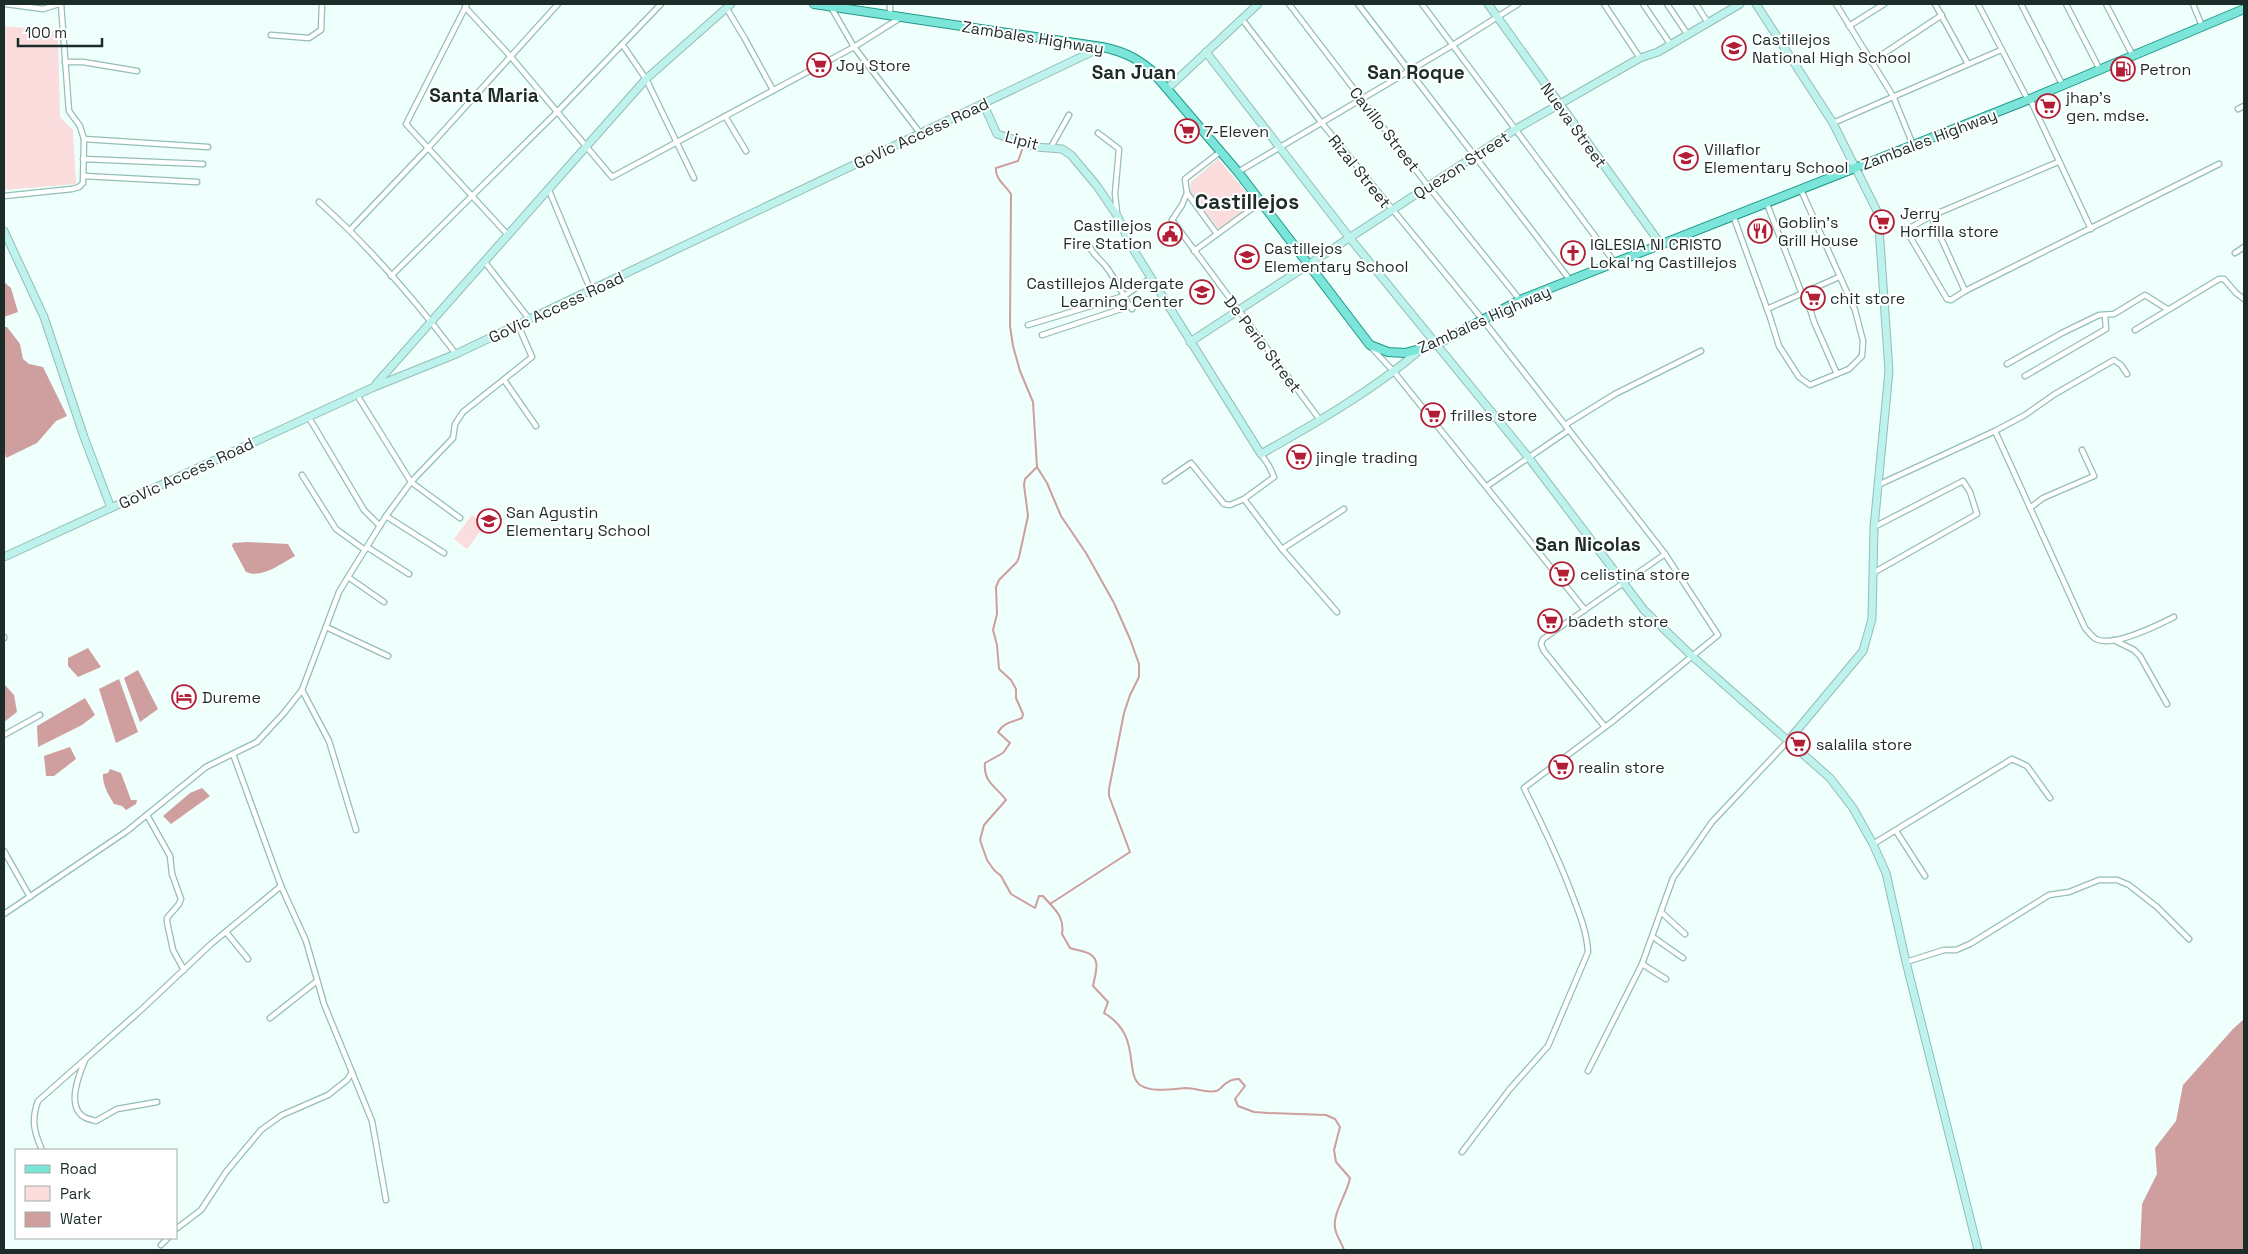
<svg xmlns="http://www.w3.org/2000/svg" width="2248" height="1254" font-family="'Space Grotesk',sans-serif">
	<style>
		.green { fill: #fadddc }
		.water { fill: #cf9e9e }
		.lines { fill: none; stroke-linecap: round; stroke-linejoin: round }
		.stream { stroke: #cf9e9e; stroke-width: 2 }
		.street-casing { stroke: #94beb6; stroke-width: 7 }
		.secondary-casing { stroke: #94beb6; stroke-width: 9 }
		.primary-casing { stroke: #22998a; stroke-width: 10 }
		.street { stroke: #fff; stroke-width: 4.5 }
		.secondary { stroke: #bef2ec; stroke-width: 7 }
		.primary { stroke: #7ce5d9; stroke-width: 8 }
		.labels { text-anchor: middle; stroke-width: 4; stroke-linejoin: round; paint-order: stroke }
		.street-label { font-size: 16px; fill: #1c2c29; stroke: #fff }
		.poi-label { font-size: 16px; fill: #1c2c29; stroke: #fff; text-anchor: start }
		.quarter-label { font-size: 19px; font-weight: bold; fill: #1c2c29; stroke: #fff }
		.district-label { font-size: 21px; font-weight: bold; fill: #1c2c29; stroke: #fff }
	</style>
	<rect width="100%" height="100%" fill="#eefffc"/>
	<g class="green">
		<polygon points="4,26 58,31 60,117 73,130 76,184 4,190"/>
		<polygon points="1218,159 1256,204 1220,231 1190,192 1191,182"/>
		<polygon points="472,515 485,525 467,549 454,539"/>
	</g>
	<g class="water">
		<polygon points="4,282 11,288 18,312 4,317"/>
		<polygon points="4,327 7,327 20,344 23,359 29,364 43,367 67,416 56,421 37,443 6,458 4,448"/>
		<path d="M 248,542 L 288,544 L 295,556 C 282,563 262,579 246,572 L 232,546 L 233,543 Z"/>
		<polygon points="88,648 101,667 78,677 68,666 68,658"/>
		<polygon points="138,670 158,709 140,722 124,678"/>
		<polygon points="119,679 138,732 116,743 99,689"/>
		<polygon points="4,684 14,695 17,712 4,722"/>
		<polygon points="85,698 95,715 82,725 38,747 37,726"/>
		<polygon points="70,747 76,759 54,776 46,776 44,756"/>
		<path d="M 110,769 L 121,773 L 131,800 L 137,800 L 136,804 L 126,810 L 122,806 L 114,804 C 109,796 102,784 103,774 L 108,773 Z"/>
		<polygon points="202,788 210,796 171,824 163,816 190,793"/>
		<polygon points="2244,1019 2244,1250 2140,1250 2142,1204 2157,1174 2155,1148 2176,1121 2183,1085 2233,1029"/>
	</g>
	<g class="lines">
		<g class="stream">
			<path d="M 1022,150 L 1018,161 L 996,168 C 995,179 1005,185 1011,194 L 1010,326 L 1013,346 L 1020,371 L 1033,402 L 1037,467 L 1047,483 L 1061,516 L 1086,553 L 1114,603 L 1130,639 L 1139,664 L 1139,677 L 1130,695 L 1124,713 L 1109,789 L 1109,796 L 1130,852 L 1050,904"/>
			<path d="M 1037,467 L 1025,479 L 1024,485 L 1028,516 L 1019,557 L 1017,562 L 999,580 L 996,587 L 997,614 L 993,630 L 997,645 L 999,669 L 1011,680 L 1016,689 L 1016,698 L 1023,714 L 1022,718 C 1013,722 1004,722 998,732 L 1010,743 L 1003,753 L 985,763 C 983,783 997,787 1006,800 L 984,825 L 980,840 L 987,860 L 994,870 L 1001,876 L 1011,894 L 1035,908 L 1039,896 L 1043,896 C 1054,909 1065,916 1062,934 L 1070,948 C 1076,950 1080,950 1085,952 C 1103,957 1095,974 1093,986 L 1108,1002 L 1104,1013 C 1142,1035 1124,1073 1140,1085 C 1152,1093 1172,1089 1186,1088 C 1196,1088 1205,1093 1216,1091 C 1221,1090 1223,1084 1228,1082 C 1231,1080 1236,1079 1239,1079 L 1245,1086 L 1235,1099 L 1238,1106 L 1254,1112 L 1268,1113 L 1326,1115 L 1335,1119 L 1340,1127 L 1334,1150 L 1336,1162 L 1350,1178 C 1347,1195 1330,1216 1336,1232 C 1338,1238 1342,1244 1344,1250"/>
		</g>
		<g class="street-casing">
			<g id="street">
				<polyline points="6,4 43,9 59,4"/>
				<polyline points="467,4 406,124 507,234"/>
				<polyline points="890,4 890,15"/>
				<polyline points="1289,4 1428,186 1520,300"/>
				<polyline points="1358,4 1570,280"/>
				<polyline points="1422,4 1615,263"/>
				<polyline points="1604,4 1640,58"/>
				<polyline points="1643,4 1671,45"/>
				<polyline points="1667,4 1688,35"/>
				<polyline points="1696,4 1708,23"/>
				<polyline points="1836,4 1893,96 1913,145"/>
				<polyline points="1935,4 1968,64"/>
				<polyline points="1978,4 2028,100"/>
				<polyline points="2021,4 2063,86"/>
				<polyline points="2066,4 2100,70"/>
				<polyline points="2106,4 2133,56"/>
				<polyline points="2193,4 2202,26"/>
				<polyline points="465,7 511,57 612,177 854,47 900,18"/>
				<polyline points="831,7 854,47 920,133"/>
				<polyline points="727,9 745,39 773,90"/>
				<path d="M 1242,19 L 1321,122 L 1483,320 L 1565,425 L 1665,554 L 1718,635 L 1613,721 L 1524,788 C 1542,824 1559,859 1573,897 C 1580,915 1587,933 1588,952 L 1548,1046 L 1509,1090 L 1462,1152"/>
				<polyline points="1849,26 1884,4"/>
				<polyline points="271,35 309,38 321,30 322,4"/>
				<polyline points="622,44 646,79 694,178"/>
				<polyline points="65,62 83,62 137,71"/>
				<polyline points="1871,62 1942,15"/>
				<polyline points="2030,99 2091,229"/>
				<polyline points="2238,109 2244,106"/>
				<polyline points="725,116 746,151"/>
				<polyline points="1833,123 2001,50"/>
				<polyline points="1098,133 1119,149 1115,194 1117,213"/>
				<polyline points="84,139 208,147"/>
				<polyline points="1051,147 1069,115"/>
				<polyline points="83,159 203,164"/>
				<polyline points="1238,172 1453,45 1518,4"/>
				<polyline points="84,176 197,182"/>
				<polyline points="548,188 591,291"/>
				<polyline points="1187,193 1182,205 1172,220 1320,420"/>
				<polyline points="4,196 72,189 79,187 83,183 84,139 80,126 69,111 61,4"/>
				<path d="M 319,202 C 370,247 415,300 456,354"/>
				<polyline points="1767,204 1802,294"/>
				<polyline points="1931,216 1965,291 2219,164"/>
				<polyline points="1734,218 1770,317 1779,346 1799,377 1810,385 1849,369 1862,356 1863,341 1855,310 1801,190"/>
				<polyline points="350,230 429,147 558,4"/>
				<polyline points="1217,234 1187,193 1185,179 1220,152"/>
				<path d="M 1088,244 C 1094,257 1100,258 1107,268 C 1117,281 1123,296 1132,309"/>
				<polyline points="1194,251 1261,202"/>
				<polyline points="2235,253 2244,247"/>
				<polyline points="484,261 530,320"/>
				<polyline points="391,276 557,112 661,4"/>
				<polyline points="1965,291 1951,300 1947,299 1906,230 1931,216 2058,162"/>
				<polyline points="1805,292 1814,322 1837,374"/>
				<polyline points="1767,309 1839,277"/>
				<polyline points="1028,325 1124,296 1151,278"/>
				<polyline points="2135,330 2219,279 2224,279 2236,293 2244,299"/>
				<polyline points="1042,335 1130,306"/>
				<polyline points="1371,347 1394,372 1585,610"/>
				<polyline points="2007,364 2062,333 2099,315 2114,314 2145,295 2167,309"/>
				<polyline points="2025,376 2106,329 2105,315"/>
				<polyline points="504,380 536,426"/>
				<polyline points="357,395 411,482 460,518"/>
				<polyline points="308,416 364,510 380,526"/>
				<polyline points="1565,425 1615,394 1701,351"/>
				<polyline points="1995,431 2025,415 2055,394 2114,360 2121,365 2127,374"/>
				<polyline points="302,475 336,529 365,550"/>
				<polyline points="1165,481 1191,463 1224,504 1230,505 1244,499 1282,549 1337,612"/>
				<path d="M 1878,485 L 1995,431 L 2085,628 C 2088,631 2092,637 2096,639 C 2113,648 2158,625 2174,617"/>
				<polyline points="1487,486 1569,430"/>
				<polyline points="1244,499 1274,477 1269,466 1261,454"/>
				<polyline points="2030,508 2043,498 2094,476 2082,450"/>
				<polyline points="386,516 444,553"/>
				<polyline points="367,547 409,574"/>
				<polyline points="1282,549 1344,509"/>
				<polyline points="1873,573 1977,514 1970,492 1963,481 1874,527"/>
				<polyline points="348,577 384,602"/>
				<polyline points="326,627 388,656"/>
				<polyline points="4,637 4,638"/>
				<polyline points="2114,640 2134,650 2140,656 2167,704"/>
				<polyline points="302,690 329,741 356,830"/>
				<polyline points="1605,727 1544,651 1541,644 1543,639 1665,554"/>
				<polyline points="4,735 40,715"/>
				<polyline points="233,754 281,886 306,941 324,1004 372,1121 386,1200"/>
				<polyline points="147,815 170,856 172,874 181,899 179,904 167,918 167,922 173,950 184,970"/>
				<polyline points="1896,831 1925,876"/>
				<polyline points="1873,844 2012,759 2027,766 2050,798"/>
				<polyline points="4,851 30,897"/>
				<polyline points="1661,912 1685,934"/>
				<polyline points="4,914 127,831 206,767 257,742 284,713 302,690 339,592 348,577 386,516 411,482 453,438 455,424 463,412 532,357 518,325"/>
				<polyline points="226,932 248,959"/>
				<polyline points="1653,937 1683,958"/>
				<polyline points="1906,962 1944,950 1956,950 1970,944 2049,895 2069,892 2099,880 2117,880 2129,885 2157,907 2189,939"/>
				<polyline points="1642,964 1666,979"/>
				<polyline points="270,1018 317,981"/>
				<path d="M 85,1060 C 79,1075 66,1106 84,1117 C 87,1119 93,1120 96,1121 L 117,1109 L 157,1102"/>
				<polyline points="1588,1071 1642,964 1673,878 1712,822 1788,741"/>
				<path d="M 42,1150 C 34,1132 31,1120 38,1101 L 142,1009 L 211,944 L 281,886"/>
				<polyline points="176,1229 201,1210 226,1172 261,1130 282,1115 328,1095 347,1080 352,1072"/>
				<polyline points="161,1245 168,1238"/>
			</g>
		</g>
		<g class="secondary-casing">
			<g id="secondary">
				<polyline points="1488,4 1662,246"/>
				<polyline points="1756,4 1833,123 1878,213 1889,371 1874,527 1872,619 1863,651 1788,741"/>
				<polyline points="1206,52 1349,237 1529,458 1644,610 1692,656 1830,778 1853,808 1873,844 1886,873 1906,962 1978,1250"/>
				<polyline points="1167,89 1258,4"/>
				<path d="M 983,103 L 997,134 L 1036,147 L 1062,149 L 1071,155 L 1097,186 L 1118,217 L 1130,244 L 1261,454 C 1316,423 1372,391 1420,350"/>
				<polyline points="4,231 44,317 84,437 111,508"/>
				<polyline points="1190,342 1516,129 1640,58 1658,52 1740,4"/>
				<polyline points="376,384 646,79 731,4"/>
				<polyline points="4,557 374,387 456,354 1102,47"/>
			</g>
		</g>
		<g class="primary-casing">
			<path id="primary" d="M 814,4 L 1102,47 C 1122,51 1135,57 1151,70 L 1238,172 L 1370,345 L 1388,352 L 1405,353 L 1435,345 L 1520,300 L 2030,99 L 2244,9"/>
		</g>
		<use href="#street" class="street"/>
		<use href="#secondary" class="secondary"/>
		<use href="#primary" class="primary"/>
	</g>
	<defs>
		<g id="school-ring" transform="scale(1.25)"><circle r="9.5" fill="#fff" stroke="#b11e35" stroke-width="1.5"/><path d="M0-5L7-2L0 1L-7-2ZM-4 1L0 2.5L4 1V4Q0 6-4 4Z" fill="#b11e35"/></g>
		<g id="supermarket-ring" transform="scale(1.25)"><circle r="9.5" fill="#fff" stroke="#b11e35" stroke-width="1.5"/><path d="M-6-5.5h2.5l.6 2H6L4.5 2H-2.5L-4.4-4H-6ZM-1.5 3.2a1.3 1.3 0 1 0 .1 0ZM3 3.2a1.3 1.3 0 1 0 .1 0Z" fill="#b11e35"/></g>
		<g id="fuel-ring" transform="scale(1.25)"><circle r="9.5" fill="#fff" stroke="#b11e35" stroke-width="1.5"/><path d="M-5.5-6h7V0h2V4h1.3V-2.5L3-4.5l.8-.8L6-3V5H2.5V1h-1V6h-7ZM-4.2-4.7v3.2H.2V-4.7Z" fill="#b11e35"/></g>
		<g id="restaurant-ring" transform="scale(1.25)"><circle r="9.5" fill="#fff" stroke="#b11e35" stroke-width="1.5"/><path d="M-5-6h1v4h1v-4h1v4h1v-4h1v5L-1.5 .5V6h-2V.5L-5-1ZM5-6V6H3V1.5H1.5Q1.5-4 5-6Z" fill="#b11e35"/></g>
		<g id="civic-ring" transform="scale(1.25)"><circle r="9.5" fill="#fff" stroke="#b11e35" stroke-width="1.5"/><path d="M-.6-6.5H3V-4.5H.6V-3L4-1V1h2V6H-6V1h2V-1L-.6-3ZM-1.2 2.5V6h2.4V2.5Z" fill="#b11e35"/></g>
		<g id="church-ring" transform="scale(1.25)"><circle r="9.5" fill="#fff" stroke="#b11e35" stroke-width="1.5"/><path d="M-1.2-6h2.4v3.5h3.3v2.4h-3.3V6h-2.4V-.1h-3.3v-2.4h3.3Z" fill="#b11e35"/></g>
		<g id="hotel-ring" transform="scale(1.25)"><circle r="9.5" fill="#fff" stroke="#b11e35" stroke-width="1.5"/><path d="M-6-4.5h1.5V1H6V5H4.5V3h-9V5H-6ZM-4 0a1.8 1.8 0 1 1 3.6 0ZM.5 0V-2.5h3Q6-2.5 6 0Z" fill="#b11e35"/></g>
	</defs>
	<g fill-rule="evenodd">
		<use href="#school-ring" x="1734" y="48"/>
		<use href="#supermarket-ring" x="819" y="65"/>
		<use href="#fuel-ring" x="2123" y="69"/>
		<use href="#supermarket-ring" x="2048" y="106"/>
		<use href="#supermarket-ring" x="1187" y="131"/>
		<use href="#school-ring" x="1686" y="158"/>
		<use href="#supermarket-ring" x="1882" y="222"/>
		<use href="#restaurant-ring" x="1760" y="231"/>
		<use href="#civic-ring" x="1170" y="234"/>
		<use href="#church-ring" x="1573" y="253"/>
		<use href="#school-ring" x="1247" y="257"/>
		<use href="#school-ring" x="1202" y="292"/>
		<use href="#supermarket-ring" x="1813" y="298"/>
		<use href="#supermarket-ring" x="1433" y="415"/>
		<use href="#supermarket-ring" x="1299" y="457"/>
		<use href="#school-ring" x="489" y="521"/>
		<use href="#supermarket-ring" x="1562" y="574"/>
		<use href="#supermarket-ring" x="1550" y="621"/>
		<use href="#hotel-ring" x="184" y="697"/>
		<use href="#supermarket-ring" x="1798" y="744"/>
		<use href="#supermarket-ring" x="1561" y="767"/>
	</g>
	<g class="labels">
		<g class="street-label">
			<text transform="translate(1033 37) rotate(9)" y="6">Zambales Highway</text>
			<text transform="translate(1574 125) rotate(54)" y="6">Nueva Street</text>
			<text transform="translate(1385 129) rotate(52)" y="6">Cavillo Street</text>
			<text transform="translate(921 133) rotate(-25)" y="6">GoVic Access Road</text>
			<text transform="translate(1929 139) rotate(-21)" y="6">Zambales Highway</text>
			<text transform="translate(1022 140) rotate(15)" y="6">Lipit</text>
			<text transform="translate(1461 165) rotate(-33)" y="6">Quezon Street</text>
			<text transform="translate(1360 171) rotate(51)" y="6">Rizal Street</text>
			<text transform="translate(556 307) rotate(-25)" y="6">GoVic Access Road</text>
			<text transform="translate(1484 319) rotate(-24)" y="6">Zambales Highway</text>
			<text transform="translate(1263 344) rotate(53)" y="6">De Perio Street</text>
			<text transform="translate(186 473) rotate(-25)" y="6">GoVic Access Road</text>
		</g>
		<g class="poi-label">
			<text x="1752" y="45">Castillejos<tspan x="1752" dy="18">National High School</tspan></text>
			<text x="836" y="71">Joy Store</text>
			<text x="2140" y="75">Petron</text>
			<text x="2066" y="103">jhap's<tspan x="2066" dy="18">gen. mdse.</tspan></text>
			<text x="1204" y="137">7-Eleven</text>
			<text x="1704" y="155">Villaflor<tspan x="1704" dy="18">Elementary School</tspan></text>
			<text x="1900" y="219">Jerry<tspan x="1900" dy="18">Horfilla store</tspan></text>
			<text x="1778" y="228">Goblin's<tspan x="1778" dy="18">Grill House</tspan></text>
			<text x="1152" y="231" text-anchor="end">Castillejos<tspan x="1152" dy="18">Fire Station</tspan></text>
			<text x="1590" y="250">IGLESIA NI CRISTO<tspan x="1590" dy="18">Lokal ng Castillejos</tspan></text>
			<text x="1264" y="254">Castillejos<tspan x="1264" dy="18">Elementary School</tspan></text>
			<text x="1184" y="289" text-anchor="end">Castillejos Aldergate<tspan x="1184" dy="18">Learning Center</tspan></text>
			<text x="1830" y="304">chit store</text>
			<text x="1450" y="421">frilles store</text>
			<text x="1316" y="463">jingle trading</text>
			<text x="506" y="518">San Agustin<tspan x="506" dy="18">Elementary School</tspan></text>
			<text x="1580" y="580">celistina store</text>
			<text x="1568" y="627">badeth store</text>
			<text x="202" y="703">Dureme</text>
			<text x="1816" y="750">salalila store</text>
			<text x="1578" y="773">realin store</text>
		</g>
		<g class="quarter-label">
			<text x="1134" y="79">San Juan</text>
			<text x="1416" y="79">San Roque</text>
			<text x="484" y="102">Santa Maria</text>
			<text x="1588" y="551">San Nicolas</text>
		</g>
		<g class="district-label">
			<text x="1247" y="209">Castillejos</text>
		</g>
	</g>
	<rect width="2248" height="1254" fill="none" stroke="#1c2c29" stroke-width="10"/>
	<rect x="15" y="1149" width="162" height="90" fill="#ffffff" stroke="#a4aba9"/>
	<rect x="25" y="1165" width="25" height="8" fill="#7ce5d9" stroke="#a4aba9"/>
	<text x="60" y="1174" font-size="15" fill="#1c2c29">Road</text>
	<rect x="25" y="1186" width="25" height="15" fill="#fadddc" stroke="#a4aba9"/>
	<text x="60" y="1199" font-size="15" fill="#1c2c29">Park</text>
	<rect x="25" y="1212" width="25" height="15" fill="#cf9e9e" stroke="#a4aba9"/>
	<text x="60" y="1224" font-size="15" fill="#1c2c29">Water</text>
	<path d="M18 38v8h84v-8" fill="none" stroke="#1c2c29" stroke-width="2.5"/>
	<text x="25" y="38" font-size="15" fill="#1c2c29" stroke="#ffffff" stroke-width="4" paint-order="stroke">100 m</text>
</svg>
